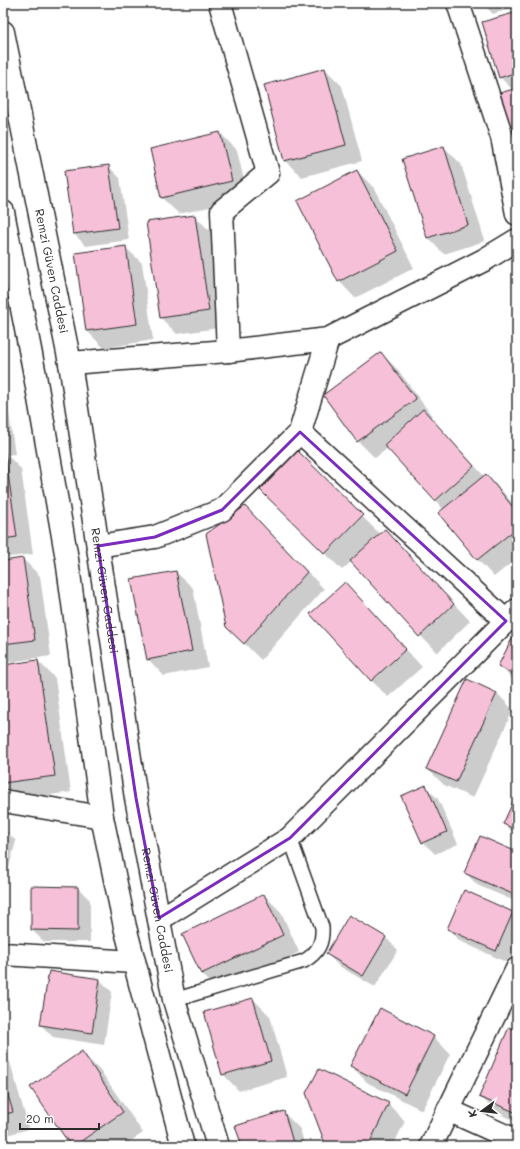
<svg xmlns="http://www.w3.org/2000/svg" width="520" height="1149" font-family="Mali,sans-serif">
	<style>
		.shadow { fill: #0003 }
		.building { fill: #f7c0d9; stroke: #2b2b2b }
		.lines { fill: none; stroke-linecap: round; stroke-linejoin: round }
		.lane-casing { stroke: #2b2b2b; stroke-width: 16 }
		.street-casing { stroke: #2b2b2b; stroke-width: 25 }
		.secondary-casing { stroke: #2b2b2b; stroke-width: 25 }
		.lane { stroke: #fff; stroke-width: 13 }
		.street { stroke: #fff; stroke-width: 22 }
		.secondary { stroke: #fff; stroke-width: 22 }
		.marked { fill: none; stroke: #7b2cbf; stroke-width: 3; stroke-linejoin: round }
		.labels { text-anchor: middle; stroke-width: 3; stroke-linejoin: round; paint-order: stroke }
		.street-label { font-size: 12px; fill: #2b2b2b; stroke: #fff }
	</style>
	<rect width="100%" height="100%" fill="#fff"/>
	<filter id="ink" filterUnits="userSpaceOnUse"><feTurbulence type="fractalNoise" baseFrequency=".025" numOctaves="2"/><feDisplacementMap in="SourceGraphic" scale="8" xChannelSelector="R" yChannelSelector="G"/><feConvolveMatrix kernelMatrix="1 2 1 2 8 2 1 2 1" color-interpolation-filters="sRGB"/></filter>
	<g filter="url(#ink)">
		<g class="shadow">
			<polygon points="482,3 517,3 517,7 493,14"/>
			<polygon points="517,13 517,146 513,90 500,77"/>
			<polygon points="325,69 342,86 362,161 302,177 285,161"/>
			<polygon points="220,133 237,150 248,198 179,214 162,198"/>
			<polygon points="444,147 461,164 485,241 444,254 427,237"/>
			<polygon points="108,166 120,178 129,240 86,246 74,234"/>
			<polygon points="357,171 374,188 414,268 355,298 339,281"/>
			<polygon points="195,216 212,233 225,327 177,334 160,317"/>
			<polygon points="125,247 142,263 153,340 104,348 87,331"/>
			<polygon points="381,353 398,370 432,416 430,417 485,477 486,475 503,492 517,509 517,558 494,577 478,560 440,513 444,510 388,448 375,458 358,441 324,395"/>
			<polygon points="3,373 15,454 7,455 21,469 33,554 3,558"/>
			<polygon points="298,453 380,534 385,530 470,621 437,653 351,562 342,570 262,490"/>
			<polygon points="262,524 324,589 261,660 242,641"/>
			<polygon points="23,559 40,576 51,656 3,663 3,562"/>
			<polygon points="176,572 193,588 208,667 164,676 148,659 132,580"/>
			<polygon points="361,600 422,667 388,697 372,681"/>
			<polygon points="517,631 517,683 499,666"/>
			<polygon points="38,661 55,678 71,792 8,801 3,797 3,666"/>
			<polygon points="497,693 513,710 473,798 444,785 428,769"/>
			<polygon points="426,787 438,799 458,844 435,854 423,842"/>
			<polygon points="517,795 517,836 504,824"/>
			<polygon points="4,829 16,841 6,878 3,877"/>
			<polygon points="517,853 517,902 477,885 466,873"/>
			<polygon points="78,888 90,900 90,942 44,942 32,930"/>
			<polygon points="465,891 513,913 517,917 517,942 508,963 460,941 448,929"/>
			<polygon points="264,895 281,912 299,952 219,991 202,974 183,934"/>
			<polygon points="349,916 386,938 398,950 375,987 339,966 327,954"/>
			<polygon points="50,972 100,980 112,992 104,1045 53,1037 41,1025"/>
			<polygon points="253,999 270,1016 287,1077 239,1091 223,1074"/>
			<polygon points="517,1032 517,1122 497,1113 480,1096"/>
			<polygon points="434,1037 450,1054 422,1110 368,1083 351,1066"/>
			<polygon points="82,1052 102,1073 143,1133 123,1146 72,1146"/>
			<polygon points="3,1055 10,1062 29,1129 3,1136"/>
			<polygon points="388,1104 405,1121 393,1146 327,1146"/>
			<polygon points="283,1112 300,1129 305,1146 243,1146"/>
		</g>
		<g class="building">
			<polygon points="517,12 517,72 499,78 482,22"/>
			<polygon points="325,68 346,145 284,161 264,85"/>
			<polygon points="517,88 517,149 500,93"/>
			<polygon points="220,132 232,181 161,198 150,149"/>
			<polygon points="444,146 468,225 427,238 402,159"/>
			<polygon points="109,165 118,228 73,234 64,171"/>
			<polygon points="357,170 398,251 338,282 297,201"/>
			<polygon points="195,215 209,311 160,318 146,222"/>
			<polygon points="126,246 137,324 86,331 75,253"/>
			<polygon points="381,352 416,399 357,442 323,395"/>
			<polygon points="423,409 474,466 435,501 384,445"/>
			<polygon points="298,451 363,515 325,554 260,490"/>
			<polygon points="3,452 5,452 17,537 3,539"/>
			<polygon points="486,474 517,512 517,528 477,560 438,513"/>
			<polygon points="245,506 307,572 244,644 226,627 206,534"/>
			<polygon points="385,529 454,604 419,637 350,561"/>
			<polygon points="23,558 35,640 3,644 3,561"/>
			<polygon points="176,571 192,651 147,660 131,579"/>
			<polygon points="345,582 406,649 371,681 310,614"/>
			<polygon points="517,629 517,676 498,666"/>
			<polygon points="38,660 55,776 3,783 3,665"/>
			<polygon points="467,679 497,693 456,782 426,769"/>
			<polygon points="426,785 447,832 422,843 401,796"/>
			<polygon points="517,793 517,830 503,824"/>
			<polygon points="480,836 517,852 517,896 464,873"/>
			<polygon points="31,886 78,887 78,931 31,930"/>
			<polygon points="464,890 513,912 496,951 447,929"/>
			<polygon points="264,894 283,935 201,974 182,934"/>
			<polygon points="349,915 386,937 363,976 326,954"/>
			<polygon points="49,971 100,979 92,1033 40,1025"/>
			<polygon points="253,998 271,1061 222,1075 204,1012"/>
			<polygon points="380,1008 434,1036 405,1094 350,1066"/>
			<polygon points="509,1027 517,1031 517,1113 479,1097"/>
			<polygon points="82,1051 123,1112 74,1146 71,1146 30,1087"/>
			<polygon points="319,1069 389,1103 368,1146 326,1146 306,1093"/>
			<polygon points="3,1078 13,1112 3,1115"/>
			<polygon points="284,1111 294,1146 242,1146 235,1126"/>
		</g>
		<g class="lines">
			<g class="lane-casing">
				<path id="lane" d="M 174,1000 L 304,961 C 318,953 323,943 322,927 L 290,838"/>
			</g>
			<g class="street-casing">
				<g id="street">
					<polyline points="220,3 268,173 222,211 228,351"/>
					<polyline points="458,3 502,137 517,214"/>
					<polyline points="70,363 228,351 328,339 484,260 517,240"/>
					<polyline points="300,432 506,621"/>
					<polyline points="98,546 155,537 222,510 300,432 328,339"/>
					<polyline points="3,801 102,817"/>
					<polyline points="159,918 168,914 290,838 517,610"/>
					<polyline points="3,954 134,962"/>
					<polyline points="448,1110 517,1141"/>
					<polyline points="431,1146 517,969"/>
				</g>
			</g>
			<g class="secondary-casing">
				<g id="secondary">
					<path id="s1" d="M 3,32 L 70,363 L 136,798 L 174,1000 L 218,1146"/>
					<polyline points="3,212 34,370 67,559 102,817 125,927 183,1146"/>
				</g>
			</g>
			<use href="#lane" class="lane"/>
			<use href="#street" class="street"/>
			<use href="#secondary" class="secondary"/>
		</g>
	</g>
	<path class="marked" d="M 300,432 L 506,621 L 290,838 L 159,918 L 136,798 L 98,546 L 155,537 L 222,510 Z"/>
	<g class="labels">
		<g class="street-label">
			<text dy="4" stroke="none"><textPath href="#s1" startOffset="244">Remzi Güven Caddesi</textPath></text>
			<text dy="4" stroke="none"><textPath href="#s1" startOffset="568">Remzi Güven Caddesi</textPath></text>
			<text dy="4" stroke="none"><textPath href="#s1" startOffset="892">Remzi Güven Caddesi</textPath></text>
		</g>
	</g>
	<rect width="520" height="1149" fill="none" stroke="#fff" stroke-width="16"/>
	<rect x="8" y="8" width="504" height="1133" fill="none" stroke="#2b2b2b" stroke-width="1.5" filter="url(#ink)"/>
	<g transform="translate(482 1111) rotate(255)" stroke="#ffffff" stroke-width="3" paint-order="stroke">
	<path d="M0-3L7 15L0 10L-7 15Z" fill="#2b2b2b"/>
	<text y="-6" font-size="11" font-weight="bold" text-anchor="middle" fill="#2b2b2b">K</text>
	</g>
	<path d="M20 1123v6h79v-6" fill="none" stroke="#2b2b2b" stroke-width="2"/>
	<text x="26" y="1123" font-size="12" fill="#2b2b2b" stroke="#ffffff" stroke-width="3" paint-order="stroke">20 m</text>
</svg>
